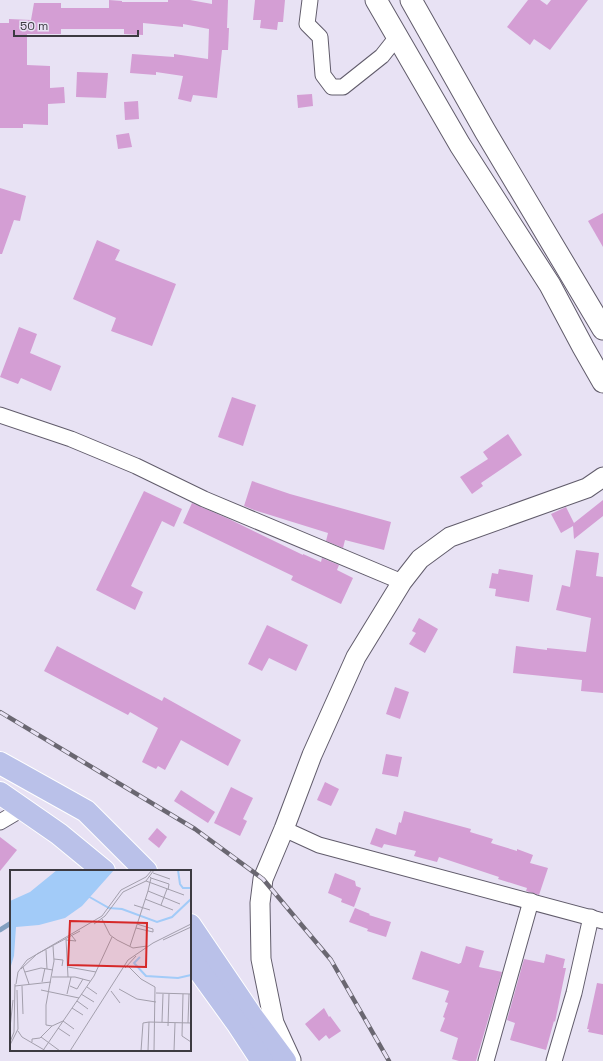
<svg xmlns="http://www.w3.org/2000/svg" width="603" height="1061" font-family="'Space Grotesk',sans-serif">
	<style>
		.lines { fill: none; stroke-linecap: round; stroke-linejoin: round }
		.stream { stroke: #83a0c1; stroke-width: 5 }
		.building { fill: #d49ed4 }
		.minor-casing { stroke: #615c6b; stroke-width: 17 }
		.tertiary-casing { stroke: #615c6b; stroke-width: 21 }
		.secondary-casing { stroke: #615c6b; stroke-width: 23 }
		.primary-casing { stroke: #fff; stroke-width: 24 }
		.minor { stroke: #fff; stroke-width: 15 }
		.tertiary { stroke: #fff; stroke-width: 19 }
		.secondary { stroke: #fff; stroke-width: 21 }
		.primary { stroke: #bac1e9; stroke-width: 22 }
		.rail-casing { stroke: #6a6771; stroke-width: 4.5 }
		.rail { stroke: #e8e2f4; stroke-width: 3; stroke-dasharray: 9; stroke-linecap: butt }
		.inset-river { fill: none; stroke: #a2cbf8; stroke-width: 2 }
		.inset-road { fill: none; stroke: #a39fac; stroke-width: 1 }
		.view { fill: #d62828; fill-opacity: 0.15; stroke: #d62828; stroke-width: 2 }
		.inset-edge { fill: none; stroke: #3c3a41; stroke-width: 2 }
	</style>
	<rect width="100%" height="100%" fill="#e8e2f4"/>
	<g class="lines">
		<polyline class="stream" points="0,930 11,923"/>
	</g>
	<g class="building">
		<polygon points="109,0 122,1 122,2 168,2 168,0 190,0 212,4 212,0 228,0 227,28 229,28 228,50 222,50 217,98 193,95 191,102 178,99 183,76 156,72 156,75 130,73 132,54 174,57 174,54 208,59 209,29 183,24 183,27 143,23 143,35 124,34 124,29 61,29 61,34 27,34 27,65 50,66 50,88 64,87 65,103 48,104 48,125 23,124 23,128 0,128 0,23 9,23 9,19 31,20 34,3 61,3 61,8 109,8"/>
		<polygon points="255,0 285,0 283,22 278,22 277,30 260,28 261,20 253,20"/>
		<polygon points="528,0 540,0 547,5 551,0 588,0 550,50 534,39 530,45 507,27"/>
		<polygon points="77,72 108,73 106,98 76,97"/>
		<polygon points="312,94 313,106 298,108 297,95"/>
		<polygon points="138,101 139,119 125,120 124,102"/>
		<polygon points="129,133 132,147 118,149 116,135"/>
		<polygon points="0,188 26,196 20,221 14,220 2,254 0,254"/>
		<polygon points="603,213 603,247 588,221"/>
		<polygon points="97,240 120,250 115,260 176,284 152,346 111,331 116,318 73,299"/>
		<polygon points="19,327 37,334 30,353 61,366 51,391 21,378 18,384 0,377"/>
		<polygon points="232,397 256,405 243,446 218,437"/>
		<polygon points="508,434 522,455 481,483 483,486 472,494 460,477 488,459 483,452"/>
		<polygon points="252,481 290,494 391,522 384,550 345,540 343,548 326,541 328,533 254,510 244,506"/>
		<polygon points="144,491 182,509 174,527 162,521 131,586 143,592 135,610 96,590"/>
		<polygon points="603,500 603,516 574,539 573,526 561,533 551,514 566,507 574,523"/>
		<polygon points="192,503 229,519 303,555 303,554 321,562 322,558 339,565 337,570 353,578 341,604 291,580 293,576 183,523"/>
		<polygon points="576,550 599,553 596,576 603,577 603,693 581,691 582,680 513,673 516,646 547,650 547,648 586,652 591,618 556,610 562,585 570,587"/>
		<polygon points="499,569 533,575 529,602 495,596 496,589 489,588 492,573 498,574"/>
		<polygon points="419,618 438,629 425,653 409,644 416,633 412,631"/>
		<polygon points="267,625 308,645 296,671 269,658 262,671 248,664"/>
		<polygon points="57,646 162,701 164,697 241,740 228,766 181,740 165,770 158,766 156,769 142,762 158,728 130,712 128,715 44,671"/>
		<polygon points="395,687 409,692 400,719 386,714"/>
		<polygon points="386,754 402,757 398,777 382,774"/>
		<polygon points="325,782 339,789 331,806 317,800"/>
		<polygon points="231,787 253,798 243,819 247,821 240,836 214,823"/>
		<polygon points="181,790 215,812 208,823 174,801"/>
		<polygon points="404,811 471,829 470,832 493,839 491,843 517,851 517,849 533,855 530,863 548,868 539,895 526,891 527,888 498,879 499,877 439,857 437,862 414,856 416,851 384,844 382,848 370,844 376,828 396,835 399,822 401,823"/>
		<polygon points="157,828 167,837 159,848 148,839"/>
		<polygon points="0,837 17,850 0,871"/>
		<polygon points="335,873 355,881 356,886 361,888 354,907 341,902 342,899 328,893"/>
		<polygon points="355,908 370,914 369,915 391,922 386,937 367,931 368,929 349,922"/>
		<polygon points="466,946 484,951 479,967 502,972 476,1061 459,1061 452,1059 458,1038 440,1031 445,1018 443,1017 448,1003 445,1002 449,991 412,979 421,951 459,964 460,963 461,963"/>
		<polygon points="546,954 565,959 563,968 566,968 555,1022 554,1021 546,1050 510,1040 515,1023 507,1020 524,959 544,963"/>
		<polygon points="597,983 603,984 603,1035 588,1032 589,1029 587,1029"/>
		<polygon points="324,1008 329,1017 330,1016 341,1031 329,1039 326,1035 319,1041 305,1024"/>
	</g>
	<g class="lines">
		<g class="minor-casing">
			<g id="minor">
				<polyline points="310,0 307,24 320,37 323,75 332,87 343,87 382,56 397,37"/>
				<polyline points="0,415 71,439 136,466 204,499 402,582"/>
				<polyline points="0,822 22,809"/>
				<polyline points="284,829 319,845 603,921"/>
				<polyline points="486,1061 531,901"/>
				<polyline points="554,1061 574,993 591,917"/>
			</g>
		</g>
		<g class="tertiary-casing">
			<polyline id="tertiary" points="291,1060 274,1023 261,959 260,903 263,879 284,829 312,755 356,657 402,582 420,559 450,537 587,488 603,477"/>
		</g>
		<g class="secondary-casing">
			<g id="secondary">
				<polyline points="376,0 460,145 550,285 583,347 603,382"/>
				<polyline points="411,0 485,131 603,329"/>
			</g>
		</g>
		<g class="primary-casing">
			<g id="primary">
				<polyline points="0,763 86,811 146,871"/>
				<polyline points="0,793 59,834 104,871"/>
				<polyline points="190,925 251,1015 285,1061"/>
				<polyline points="190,958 237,1023 262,1061"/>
			</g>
		</g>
		<use href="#minor" class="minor"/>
		<use href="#tertiary" class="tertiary"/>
		<use href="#secondary" class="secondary"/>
		<use href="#primary" class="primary"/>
		<g class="rail-casing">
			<polyline id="rail" points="0,712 195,829 263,879 331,960 389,1061"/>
		</g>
		<use href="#rail" class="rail"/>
	</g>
	<g transform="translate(10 870)">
		<rect width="181" height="181" fill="#e8e2f4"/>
		<path d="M 47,0 L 104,0 L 72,36 L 55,48 L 29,55 L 6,57 L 4,86 L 0,99 L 0,31 L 20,22 Z" fill="#a2cbf8"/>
		<path class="inset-river" d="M 168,0 L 170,14 L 173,18 L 181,18M 76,25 L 99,38 L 112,39 L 147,52 L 162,47 L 181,29M 130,87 L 124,93 L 136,106 L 168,108 L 181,105"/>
		<path class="inset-road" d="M 143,3 L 160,9M 141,8 L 159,14 L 158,20M 136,11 L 174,25M 138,21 L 170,34M 135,29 L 163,40M 124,35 L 140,40M 151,35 L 157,19M 92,49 L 100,65 L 107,70 L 123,78 L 137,76M 84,54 L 95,46 L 113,22 L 136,11 L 144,0M 126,58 L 143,62 L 143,59 L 127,54M 56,69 L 58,107M 56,70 L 66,71 L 62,66M 153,70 L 181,57M 43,76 L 44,91 L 36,135 L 36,155 L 42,156 L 53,151 L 64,159M 120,76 L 138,21 L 141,8 L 139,6M 36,80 L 37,99M 44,89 L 53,90 L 52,96M 117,95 L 131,109 L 145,117 L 144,181M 13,97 L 19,114M 58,97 L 86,102M 115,98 L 126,86M 11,99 L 27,84 L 70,61M 15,102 L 31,98 L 43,100M 42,107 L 65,107 L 80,111M 32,112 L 35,98M 6,114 L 8,102 L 17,90 L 92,46 L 111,20 L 136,7 L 142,0M 5,116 L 41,112M 12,116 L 13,144M 60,116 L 67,119 L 73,109M 77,117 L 87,124M 109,119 L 127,129 L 146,132M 31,120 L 69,128M 101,121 L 110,133M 146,123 L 181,124M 57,124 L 61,107M 71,124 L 84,132M 173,124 L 172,166 L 181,172M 67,131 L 78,139M 62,138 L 73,145M 152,152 L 153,124M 178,153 L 179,124M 158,156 L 159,124M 0,158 L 3,130M 48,158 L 60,166M 8,161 L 12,167 L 36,181M 31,167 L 50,181M 0,172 L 4,162 L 5,114M 22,172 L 22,169 L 30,168 L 42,156M 0,175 L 8,159 L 7,120M 34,179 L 84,106 L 102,67M 60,181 L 118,90 L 143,73 L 181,54M 131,181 L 133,153 L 139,152M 138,181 L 139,152 L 181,153M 164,181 L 165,153"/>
		<path class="view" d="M 60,51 L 137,53 L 136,97 L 58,95 Z"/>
		<rect width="181" height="181" class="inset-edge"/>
	</g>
	<path d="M14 30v6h124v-6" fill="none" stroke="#3c3a41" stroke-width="2"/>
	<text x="20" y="30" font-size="12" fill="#3c3a41" stroke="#e8e2f4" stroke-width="3" paint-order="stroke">50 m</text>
</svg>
